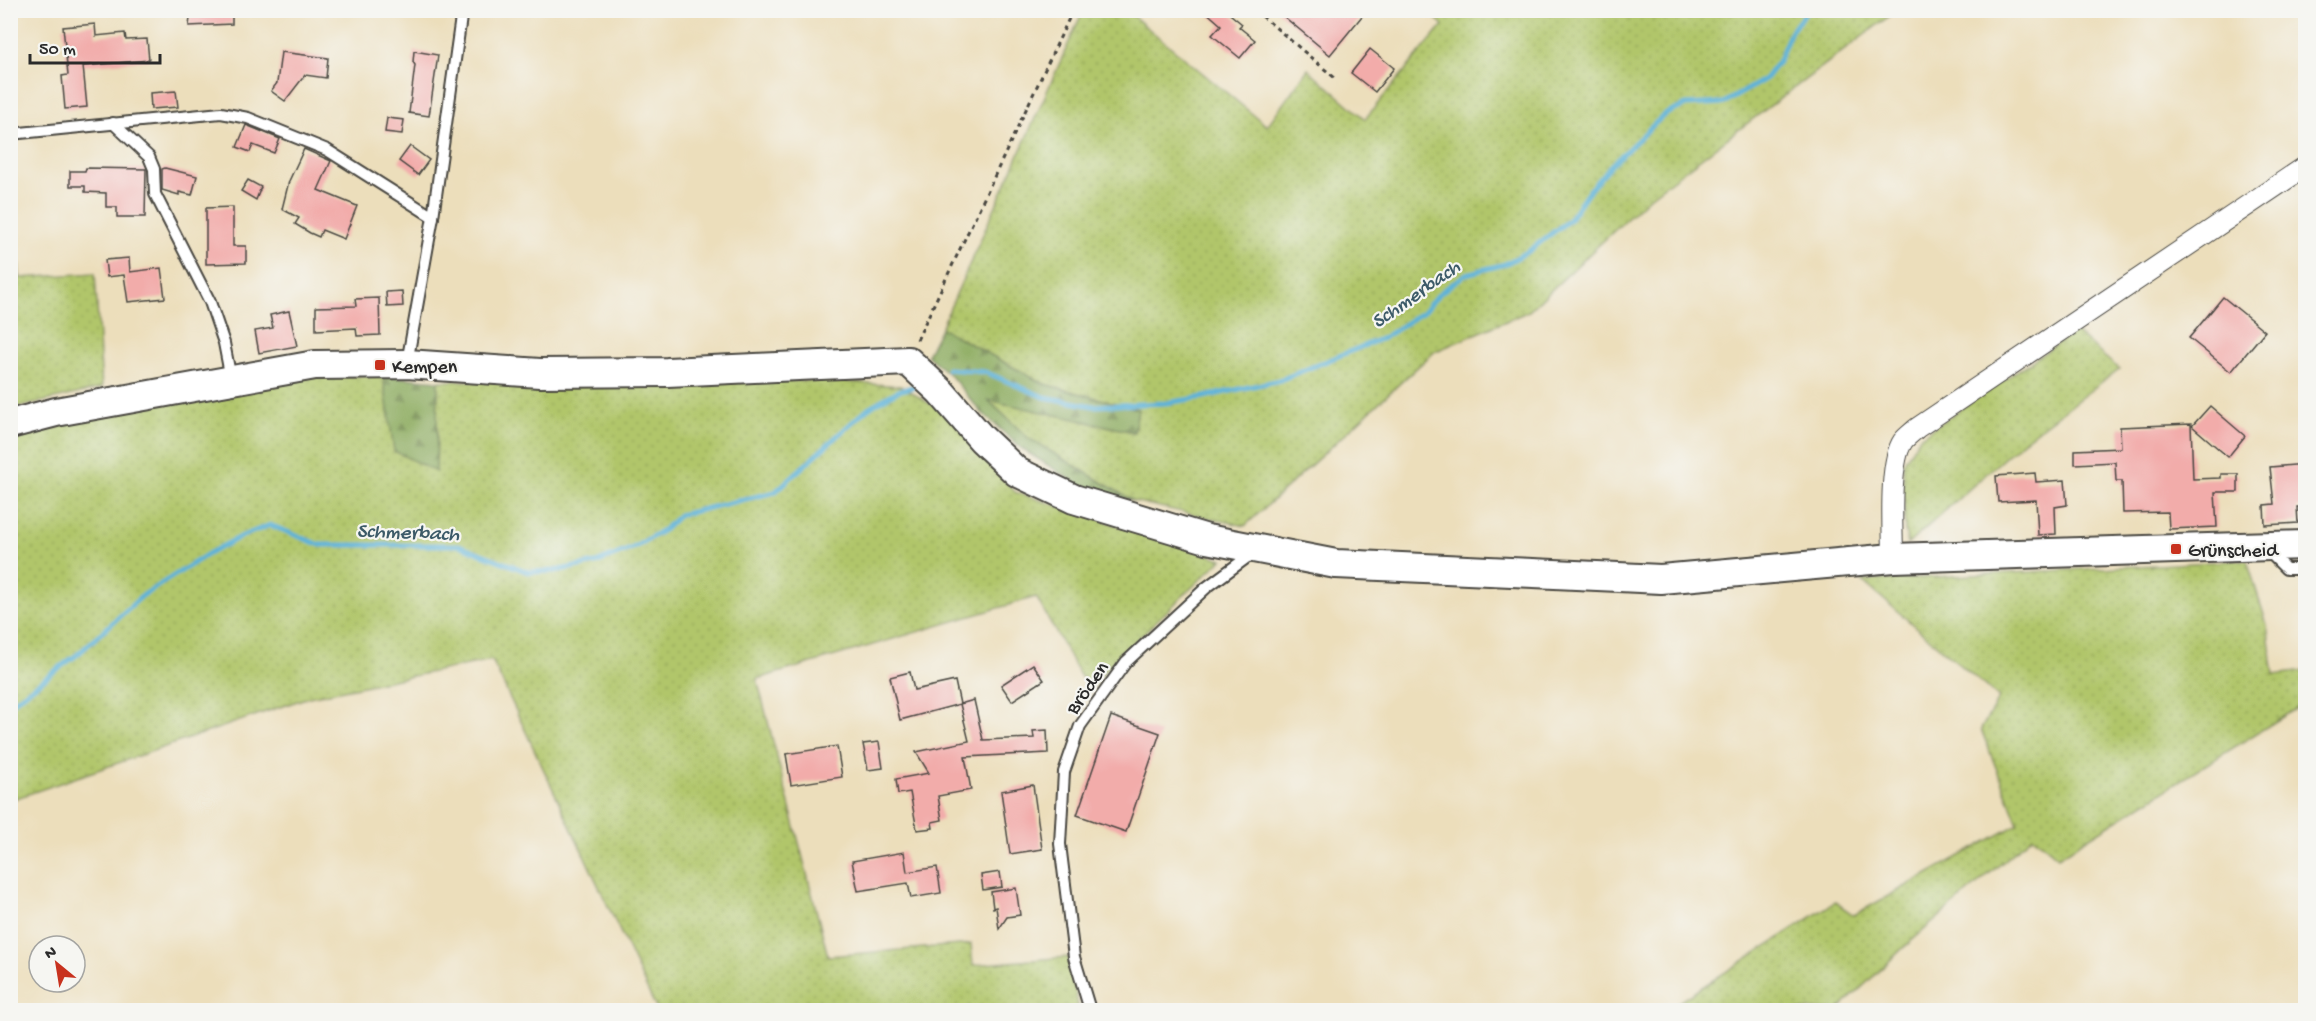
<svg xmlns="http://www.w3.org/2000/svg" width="2316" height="1021" font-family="'Gochi Hand',sans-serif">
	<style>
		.grass { fill: url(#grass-dots); stroke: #6e784a; stroke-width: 1.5 }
		.forest { fill: url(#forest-firs); stroke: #5c6b44; stroke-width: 1.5 }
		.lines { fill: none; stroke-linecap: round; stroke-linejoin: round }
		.stream { stroke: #5db2d9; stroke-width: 5 }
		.building { fill: #f2acaa }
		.lane-casing { stroke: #484641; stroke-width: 14 }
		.street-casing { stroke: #484641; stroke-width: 22 }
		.secondary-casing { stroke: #484641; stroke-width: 32 }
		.path { stroke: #484641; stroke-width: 3; stroke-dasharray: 4.5 4.5; stroke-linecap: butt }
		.lane { stroke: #fff; stroke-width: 10 }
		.street { stroke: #fff; stroke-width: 20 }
		.secondary { stroke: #fff; stroke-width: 28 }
		.poi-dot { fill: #c8321e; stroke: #f6f6f2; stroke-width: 2 }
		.labels { text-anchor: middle; stroke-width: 4.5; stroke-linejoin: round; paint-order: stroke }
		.poi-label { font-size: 20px; fill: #2b2b2b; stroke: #f6f6f2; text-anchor: start }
		.street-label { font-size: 20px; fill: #2b2b2b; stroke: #f6f6f2 }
		.water-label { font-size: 21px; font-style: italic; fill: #3c5a68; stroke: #f6f6f2 }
	</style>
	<defs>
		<pattern id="grass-dots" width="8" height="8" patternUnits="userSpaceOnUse" patternTransform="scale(1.5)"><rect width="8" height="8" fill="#b1c66a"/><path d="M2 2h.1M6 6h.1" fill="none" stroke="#98aa5c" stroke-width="1.8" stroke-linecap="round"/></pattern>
		<pattern id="forest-firs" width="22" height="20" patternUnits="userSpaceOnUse" patternTransform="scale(1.5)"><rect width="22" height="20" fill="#8cab5e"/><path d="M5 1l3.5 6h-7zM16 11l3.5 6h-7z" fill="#738b4e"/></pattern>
	</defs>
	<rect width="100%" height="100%" fill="#f6f6f2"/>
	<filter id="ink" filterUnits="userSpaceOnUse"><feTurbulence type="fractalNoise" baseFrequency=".0167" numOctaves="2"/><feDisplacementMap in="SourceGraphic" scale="12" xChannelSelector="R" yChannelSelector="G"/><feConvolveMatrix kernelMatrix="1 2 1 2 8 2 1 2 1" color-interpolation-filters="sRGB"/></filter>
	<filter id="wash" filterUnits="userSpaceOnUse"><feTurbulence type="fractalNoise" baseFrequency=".008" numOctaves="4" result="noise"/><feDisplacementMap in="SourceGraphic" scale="24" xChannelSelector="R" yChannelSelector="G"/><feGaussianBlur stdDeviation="1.35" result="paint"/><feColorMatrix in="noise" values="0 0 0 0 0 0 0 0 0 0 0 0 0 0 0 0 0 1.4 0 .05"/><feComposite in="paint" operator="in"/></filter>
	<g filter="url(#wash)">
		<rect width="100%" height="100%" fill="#ecdebb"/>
		<g class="grass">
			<polygon points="1083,11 1127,11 1267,126 1308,69 1365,119 1443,25 1427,11 1896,11 1651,196 1529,311 1434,352 1245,526 1133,501 1028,438 987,399 1134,432 1138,409 1044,384 941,328"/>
			<polygon points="10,184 20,278 95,273 102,388 11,409"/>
			<polygon points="2075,332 2119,369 2022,442 1908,544 1905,531 1903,463 1921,436"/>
			<polygon points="383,376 436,471 438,381 829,381 901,386 947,414 1015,492 1222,559 1109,666 1094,686 1081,677 1036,597 757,679 828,956 971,944 973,965 1068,957 1079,1010 657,1010 492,660 309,697 11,800 11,440 92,416 309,377"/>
			<polygon points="2247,560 2267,625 2274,675 2305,671 2305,703 2058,857 2033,836 1901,950 1838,1010 1666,1010 1835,902 1854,915 2018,824 1981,729 1999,698 1862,581"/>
		</g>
		<g class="forest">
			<polygon points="941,328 1044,384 1138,409 1134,432 988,400 1028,438 1133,501 1089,491 1022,449 981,412 951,376 927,355"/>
			<polygon points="383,376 438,381 436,472 394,451"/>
		</g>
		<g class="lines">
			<g class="stream">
				<polyline points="948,369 985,372 1044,397 1093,406 1166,403 1204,397 1280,380 1383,338 1423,312 1441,292 1466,274 1505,264 1529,251 1569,220 1587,193 1611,165 1664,115 1686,105 1724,103 1765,79 1778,62 1791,31 1808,10"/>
				<polyline points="10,704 78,654 142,596 208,554 240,537 270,525 320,545 459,545 528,572 554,571 596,563 635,547 665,529 679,515 775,492 868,408 898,391 916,386"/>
			</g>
		</g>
		<g id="blocks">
			<g class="building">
				<polygon points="191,10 232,10 232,24 189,26"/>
				<polygon points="1204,10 1225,10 1242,24 1239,27 1255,40 1240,58 1212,35 1221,25"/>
				<polygon points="1276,10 1367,10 1330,55"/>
				<polygon points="95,24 96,36 125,33 126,40 147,39 149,60 83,66 87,107 65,109 62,76 68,75 63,27"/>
				<polygon points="1370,49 1394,68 1375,92 1351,73"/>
				<polygon points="414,51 438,55 429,116 409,113 415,65 413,62"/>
				<polygon points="281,52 328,58 326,78 305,75 285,101 271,91 277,83"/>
				<polygon points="176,91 178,107 151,109 150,93"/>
				<polygon points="387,118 404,120 402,134 385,132"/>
				<polygon points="246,125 280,139 274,153 253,145 250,152 237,147"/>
				<polygon points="410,146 429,160 418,175 399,161"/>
				<polygon points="304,149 331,161 318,190 357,206 344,239 322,230 319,237 310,233 295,224 299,218 282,209 289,181"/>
				<polygon points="86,168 146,169 145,217 117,217 117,207 106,207 106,193 85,192 85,186 70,186 70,171 85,171"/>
				<polygon points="165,168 197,176 192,195 179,192 179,195 162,190 162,169"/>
				<polygon points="248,180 261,187 256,200 241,191"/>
				<polygon points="233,207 233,246 246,246 246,263 206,264 206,208"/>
				<polygon points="129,258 130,272 161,268 165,298 128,302 124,275 107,277 105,260"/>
				<polygon points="402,291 403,306 387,307 386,292"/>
				<polygon points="2223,297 2265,331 2231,372 2189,338"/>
				<polygon points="379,298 380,335 357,336 356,328 316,330 316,307 356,306 355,299"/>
				<polygon points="289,311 297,346 259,353 255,331 273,328 270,315"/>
				<polygon points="2210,406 2245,436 2228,457 2192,426"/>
				<polygon points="2191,424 2193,479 2221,478 2221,474 2238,474 2238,492 2215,492 2217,527 2169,529 2168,512 2123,513 2122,481 2116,481 2115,462 2075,464 2075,450 2121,448 2120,427"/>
				<polygon points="2306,464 2306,507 2297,507 2298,523 2265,525 2264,505 2274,504 2270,467"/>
				<polygon points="2035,473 2036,482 2065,480 2067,505 2055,507 2056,534 2038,535 2036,500 1998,502 1996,476"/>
				<polygon points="1033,664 1044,680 1012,701 1001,685"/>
				<polygon points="910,672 914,690 955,681 960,704 900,720 890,677"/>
				<polygon points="974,700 983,740 1034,738 1033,731 1047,730 1048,753 965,757 971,790 938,796 942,820 932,822 933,828 917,830 910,792 898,794 896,779 929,773 916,752 969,741 960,704"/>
				<polygon points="1111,716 1160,733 1126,832 1077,815"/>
				<polygon points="879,742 883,768 868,770 863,744"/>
				<polygon points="837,746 842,777 791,785 786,754"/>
				<polygon points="1033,785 1042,849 1010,854 1001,791"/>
				<polygon points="904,852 907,872 937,867 941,893 911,898 908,883 858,891 852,861"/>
				<polygon points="1000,872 1002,887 983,890 981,875"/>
				<polygon points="1016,888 1020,915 1007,917 999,929 996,907 993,908 991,892"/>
			</g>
		</g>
	</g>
	<g filter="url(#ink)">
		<use href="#blocks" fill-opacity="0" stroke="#484641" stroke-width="1.5"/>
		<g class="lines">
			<g class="lane-casing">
				<g id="lane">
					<polyline points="113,123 149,157 154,169 155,194 210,302 224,343 231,379"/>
					<polyline points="10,134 221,113 248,118 327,150 433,217"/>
					<polyline points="407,363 433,217 462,10"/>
					<polyline points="2268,551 2286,569 2306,569"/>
					<polyline points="1090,1010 1074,957 1060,844 1064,772 1080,726 1126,662 1207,587 1253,553"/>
				</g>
			</g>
			<g class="street-casing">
				<path id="street" d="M 1893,558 C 1893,530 1888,463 1903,441 C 1907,436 1913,432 1917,428 L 2306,166"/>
			</g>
			<g class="secondary-casing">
				<polyline id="secondary" points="10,424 56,412 315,365 407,364 540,373 667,372 908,361 940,391 982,439 1017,472 1074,499 1207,539 1336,564 1661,579 1893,558 2306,545"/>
			</g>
			<g class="path">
				<polyline points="1255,10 1335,78"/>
				<polyline points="917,340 1073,10"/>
			</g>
			<use href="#lane" class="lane"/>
			<use href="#street" class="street"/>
			<use href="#secondary" class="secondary"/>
		</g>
	</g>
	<g class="poi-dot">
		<rect x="374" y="359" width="12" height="12" rx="3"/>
		<rect x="2170" y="543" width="12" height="12" rx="3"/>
	</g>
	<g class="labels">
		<g class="poi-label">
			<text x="392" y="372">Kempen</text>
			<text x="2188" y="556">Grünscheid</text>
		</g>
		<g class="street-label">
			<text transform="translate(1086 687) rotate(-55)" y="7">Bröden</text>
		</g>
		<g class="water-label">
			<text transform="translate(1415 293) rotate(-35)" y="7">Schmerbach</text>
			<text transform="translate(408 531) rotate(2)" y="7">Schmerbach</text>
		</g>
	</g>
	<rect width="2316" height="1021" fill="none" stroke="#f6f6f2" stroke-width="36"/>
	<g transform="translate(57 964) rotate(330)"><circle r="28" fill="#f6f6f2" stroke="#a5a5a2" stroke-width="1.5"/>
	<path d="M0-4.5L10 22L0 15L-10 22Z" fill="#c8321e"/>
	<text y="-9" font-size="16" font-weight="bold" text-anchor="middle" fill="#2b2b2b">N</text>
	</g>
	<path d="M30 54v9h130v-9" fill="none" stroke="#2b2b2b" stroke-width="3"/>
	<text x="39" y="54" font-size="18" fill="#2b2b2b" stroke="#f6f6f2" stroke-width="4.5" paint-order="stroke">50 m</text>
</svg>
